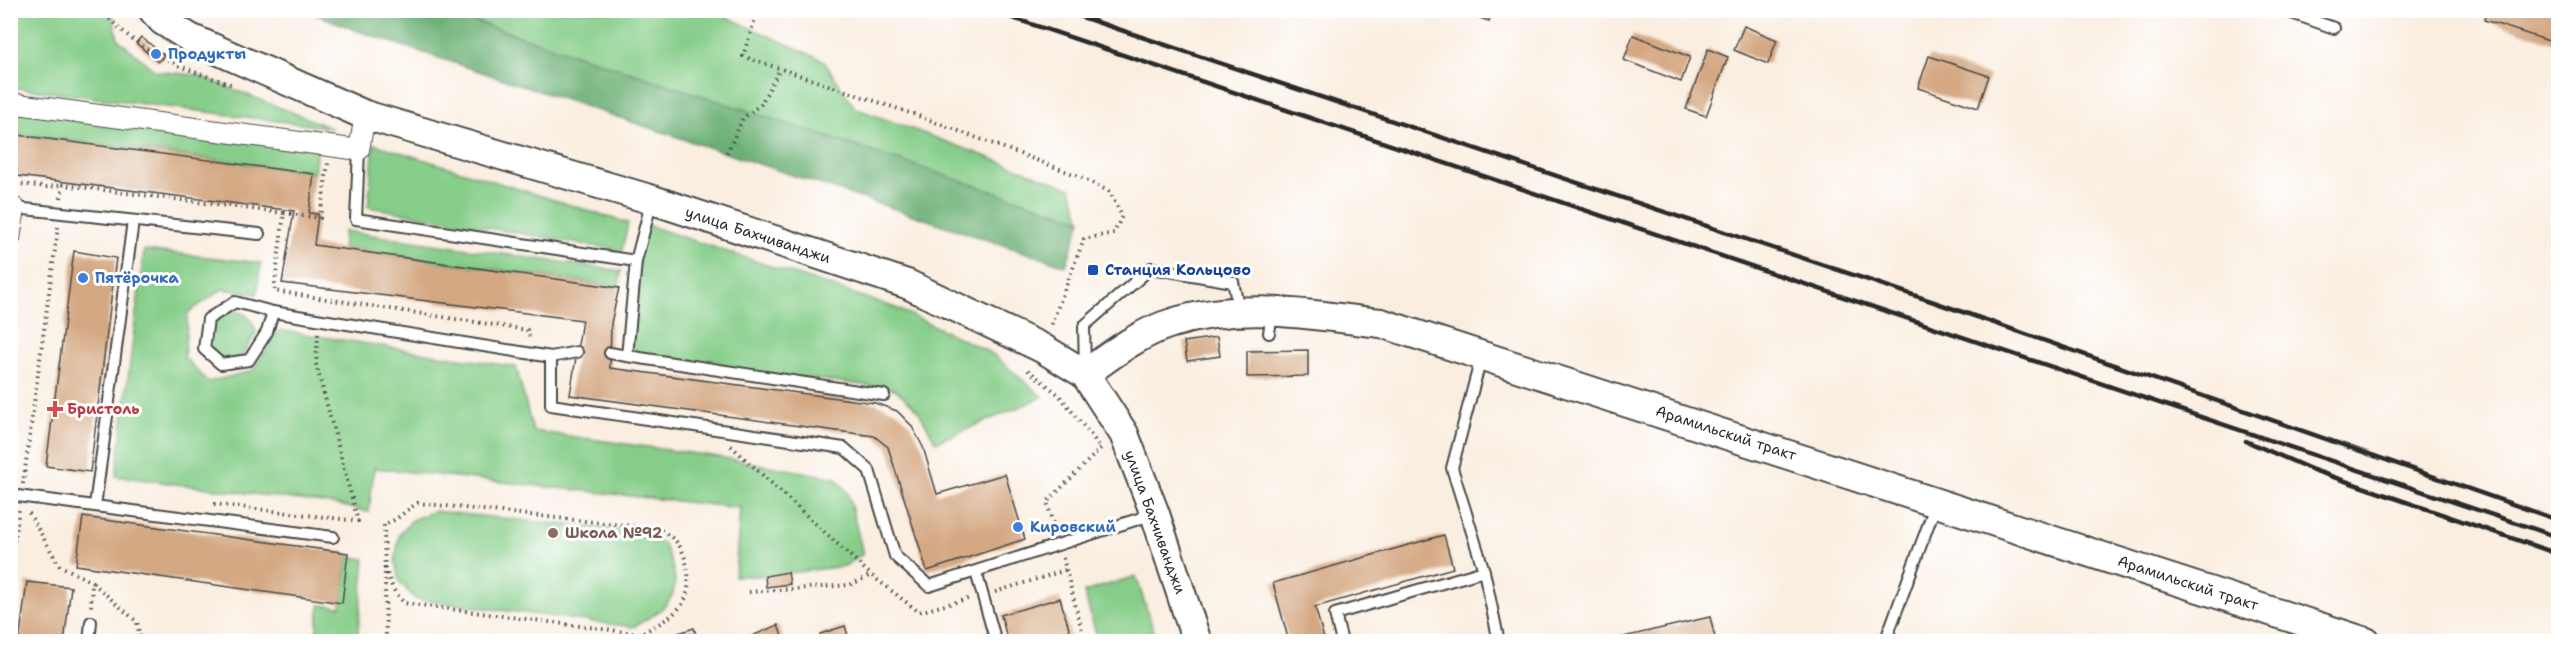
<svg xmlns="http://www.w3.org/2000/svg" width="2569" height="652" font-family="'Shantell Sans',sans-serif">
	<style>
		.green { fill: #85cd88; stroke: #587c5a; stroke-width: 1.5 }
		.forest { fill: #6cb074; stroke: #4c6e50; stroke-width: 1.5 }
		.building { fill: #d4a882 }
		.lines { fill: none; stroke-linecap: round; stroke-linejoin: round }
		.lane-casing { stroke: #4a4846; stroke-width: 14 }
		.street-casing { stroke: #4a4846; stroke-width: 22 }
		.secondary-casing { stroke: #4a4846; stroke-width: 32 }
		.path { stroke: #4a4846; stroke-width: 4; stroke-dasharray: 1.5 4.5; stroke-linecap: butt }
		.lane { stroke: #fff; stroke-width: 10 }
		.street { stroke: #fff; stroke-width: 20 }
		.secondary { stroke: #fff; stroke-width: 28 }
		.rail { stroke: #2b2b2b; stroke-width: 4.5 }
		.shop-dot { fill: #3f7fe0; stroke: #fff; stroke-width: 2 }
		.transit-dot { fill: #1a4fb4; stroke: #fff; stroke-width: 2 }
		.health-dot { fill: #e0444e; stroke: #fff; stroke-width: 2 }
		.education-dot { fill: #8d6e63; stroke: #fff; stroke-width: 2 }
		.labels { text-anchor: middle; stroke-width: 6; stroke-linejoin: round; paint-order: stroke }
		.shop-label { font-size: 15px; font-weight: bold; fill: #366cbe; stroke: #fff; text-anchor: start }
		.street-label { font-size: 15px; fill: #2b2b2b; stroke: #fff }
		.transit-label { font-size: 15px; font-weight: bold; fill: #164399; stroke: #fff; text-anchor: start }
		.health-label { font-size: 15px; font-weight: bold; fill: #be3a42; stroke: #fff; text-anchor: start }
		.education-label { font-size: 15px; font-weight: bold; fill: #785e54; stroke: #fff; text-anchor: start }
	</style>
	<rect width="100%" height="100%" fill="#fff"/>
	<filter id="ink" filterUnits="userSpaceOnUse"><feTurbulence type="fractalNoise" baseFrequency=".0167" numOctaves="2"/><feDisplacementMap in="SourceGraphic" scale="12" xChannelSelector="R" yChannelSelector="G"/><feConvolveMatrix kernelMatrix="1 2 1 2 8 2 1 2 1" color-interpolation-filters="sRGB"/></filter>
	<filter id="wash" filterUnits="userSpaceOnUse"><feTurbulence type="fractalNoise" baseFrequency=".008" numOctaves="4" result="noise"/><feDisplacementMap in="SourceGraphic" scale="24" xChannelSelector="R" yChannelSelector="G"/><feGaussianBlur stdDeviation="1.35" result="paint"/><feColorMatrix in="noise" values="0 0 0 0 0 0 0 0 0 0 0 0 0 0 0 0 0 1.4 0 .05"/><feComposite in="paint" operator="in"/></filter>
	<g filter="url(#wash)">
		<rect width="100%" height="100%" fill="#faeee0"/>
		<g class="green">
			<polygon points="11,10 112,11 118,39 155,71 197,75 332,128 11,87"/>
			<polygon points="443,11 713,11 823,60 855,108 1071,188 1081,220"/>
			<polygon points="11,107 317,148 314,173 11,133"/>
			<polygon points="374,144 628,223 622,251 368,207"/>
			<polygon points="647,225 896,308 991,353 1043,397 936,442 917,409 895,389 628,356 636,262"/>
			<polygon points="344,231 621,271 619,287 342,248"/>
			<polygon points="144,250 261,263 257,294 223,289 188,313 184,357 208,382 252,371 279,330 516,367 533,431 719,457 836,478 848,493 863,554 845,566 765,576 735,576 740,508 374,468 369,512 338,505 116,476"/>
			<path d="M 229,309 C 246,313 252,316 256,333 L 241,357 L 215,361 L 203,349 L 206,322 Z"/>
			<path d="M 434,511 L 636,532 L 663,543 C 685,589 677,604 633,627 L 415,599 L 399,581 L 395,562 L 399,535 L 412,520 Z"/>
			<polygon points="348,556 365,559 357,641 327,641 328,636 316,635 320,605 341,607"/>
			<polygon points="1136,576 1157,641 1098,641 1084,592"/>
		</g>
		<polygon class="forest" points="308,11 443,11 1081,220 1066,266 358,31"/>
		<g id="blocks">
			<g class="building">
				<polygon points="1457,10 1493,10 1489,21"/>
				<polygon points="2487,10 2558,10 2558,44 2484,20"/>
				<polygon points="1744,26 1777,40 1768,64 1734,50"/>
				<polygon points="1633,35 1690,57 1681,82 1624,60"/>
				<polygon points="141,37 164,55 158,62 136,43"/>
				<polygon points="1708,49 1728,57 1706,116 1686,109"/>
				<polygon points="1929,56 1989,76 1978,108 1918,88"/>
				<polygon points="10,134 314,174 309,213 318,214 314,245 619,288 611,323 610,368 875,403 897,411 911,425 923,447 937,494 1005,474 1025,539 927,571 888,447 874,436 570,395 582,320 282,283 294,211 10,175"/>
				<polygon points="74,251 116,258 90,472 46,466"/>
				<polygon points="1217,337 1220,356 1187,361 1184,342"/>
				<polygon points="1308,350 1308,376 1247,377 1247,351"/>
				<polygon points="83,517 348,553 342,603 76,565"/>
				<polygon points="1444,535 1453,568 1315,607 1325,642 1289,642 1273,583"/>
				<polygon points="788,572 790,584 766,587 765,576"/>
				<polygon points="27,582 71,587 64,642 19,642"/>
				<polygon points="1060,598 1073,642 1008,642 1001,615"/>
				<polygon points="1710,617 1716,642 1606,642 1606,641"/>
				<polygon points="778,625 784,642 746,642 745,639"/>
				<polygon points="845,626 850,642 822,642 820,634"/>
				<polygon points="694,628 698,642 667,642 666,637"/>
			</g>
		</g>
	</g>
	<g filter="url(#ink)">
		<use href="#blocks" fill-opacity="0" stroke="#4a4846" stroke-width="1.5"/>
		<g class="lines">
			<g class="lane-casing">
				<g id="lane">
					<polyline points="2283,10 2334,28"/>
					<polyline points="359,150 356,219 636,261"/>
					<polyline points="15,208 259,234"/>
					<polyline points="273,312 267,332 249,360 221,364 204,349 208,319 235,302 273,312 551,357 577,352"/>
					<polyline points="1269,333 1272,313"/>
					<polyline points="610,353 627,356 636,261 652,200"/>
					<polyline points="627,356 884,395"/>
					<polyline points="551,357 551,405 844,448 869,470 895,556 929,586 1154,514"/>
					<polyline points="1481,358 1452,468 1484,571 1499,642"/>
					<polyline points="1085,369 1084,326 1151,268 1233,282 1239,310"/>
					<polyline points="10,495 333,537"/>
					<polyline points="95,506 133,221"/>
					<polyline points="976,572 996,642"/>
					<polyline points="89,642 91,622"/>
					<polyline points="1342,642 1335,614 1484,571"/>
					<polyline points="1885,642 1936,504"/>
				</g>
			</g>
			<g class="street-casing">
				<g id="street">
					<polyline points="10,103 359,150 365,115"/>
					<polyline points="10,238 15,208"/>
				</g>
			</g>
			<g class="secondary-casing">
				<g id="secondary">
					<polyline points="153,10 163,21 190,38 365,115 653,200 907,284 1042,348 1085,374 1124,434 1155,514 1197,642"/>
					<path d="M 1085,374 C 1111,355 1141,332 1172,323 C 1241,301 1311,315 1381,323 L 2366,642"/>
				</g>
			</g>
			<g class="path">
				<path d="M 101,10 C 141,54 178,67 233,85"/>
				<polyline points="758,10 743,56 916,115 1076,175 1110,192 1122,216 1114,233 1084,239 1050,328"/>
				<polyline points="727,153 743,118 761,104 780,69"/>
				<polyline points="10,183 47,187 63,185"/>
				<polyline points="61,198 63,185 284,213 274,291 527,330 531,340"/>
				<polyline points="284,213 320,218 328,163"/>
				<polyline points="1028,370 1059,395 1101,448 1047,502 1055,531"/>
				<polyline points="731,446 871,575 919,612 971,598"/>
				<polyline points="23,484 58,227"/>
				<polyline points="214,504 358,521 316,364 318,334"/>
				<polyline points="29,513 59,565 92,582 91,609"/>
				<polyline points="1063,558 1085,642"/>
				<path d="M 385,568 L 393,589 L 404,603 L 641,634 C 656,625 673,618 683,603 C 693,589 688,557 678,544 C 674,538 665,533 659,529 L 418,503 C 405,510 398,521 384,524 L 386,642"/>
				<polyline points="10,571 19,509"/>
				<polyline points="93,583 137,622 141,642"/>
				<polyline points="749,592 850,585 871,575"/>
				<polyline points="995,592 1066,570"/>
			</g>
			<use href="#lane" class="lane"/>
			<use href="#street" class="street"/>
			<use href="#secondary" class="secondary"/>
			<g class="rail">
				<polyline points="989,10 2558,537"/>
				<polyline points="1061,10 1934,302 2558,520"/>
				<polyline points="2246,441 2313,470 2558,554"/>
			</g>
		</g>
	</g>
	<g class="shop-dot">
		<circle cx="156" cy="54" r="6"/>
		<circle cx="83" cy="278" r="6"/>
		<circle cx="1018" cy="527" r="6"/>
	</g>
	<rect class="transit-dot" x="1087" y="264" width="12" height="12" rx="3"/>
	<path class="health-dot" d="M52 400h6v6h6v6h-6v6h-6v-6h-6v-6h6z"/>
	<circle class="education-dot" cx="553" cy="533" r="6"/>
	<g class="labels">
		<g class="shop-label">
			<text x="168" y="59">Продукты</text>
			<text x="95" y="283">Пятёрочка</text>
			<text x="1030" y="532">Кировский</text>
		</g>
		<g class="street-label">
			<text transform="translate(758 235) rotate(18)" y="5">улица Бахчиванджи</text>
			<text transform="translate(1726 433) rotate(18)" y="5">Арамильский тракт</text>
			<text transform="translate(1155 522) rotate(70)" y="5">улица Бахчиванджи</text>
			<text transform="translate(2188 583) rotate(18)" y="5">Арамильский тракт</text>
		</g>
		<g class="transit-label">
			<text x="1105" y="275">Станция Кольцово</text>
		</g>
		<g class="health-label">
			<text x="67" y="414">Бристоль</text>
		</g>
		<g class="education-label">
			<text x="565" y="538">Школа №92</text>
		</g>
	</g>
	<rect width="2569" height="652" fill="none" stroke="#fff" stroke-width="36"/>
</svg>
